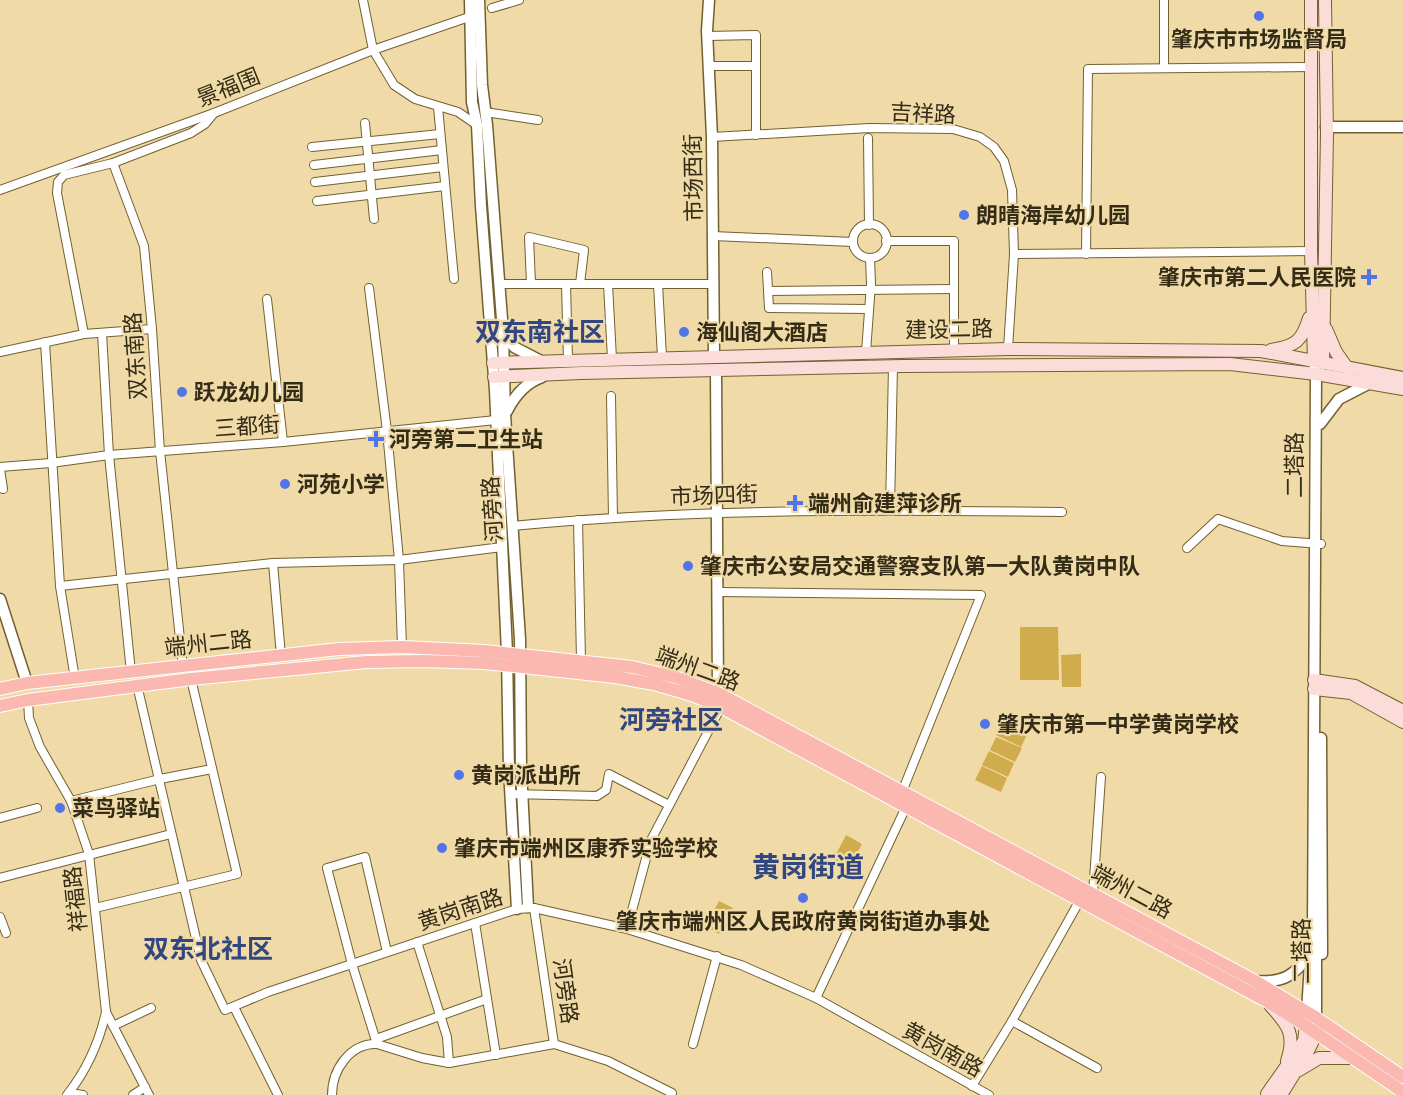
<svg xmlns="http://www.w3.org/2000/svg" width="1403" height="1095" font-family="Cabin,'Noto Sans SC',sans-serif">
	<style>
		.green { fill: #d1ac4d }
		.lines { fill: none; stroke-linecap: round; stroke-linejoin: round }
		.minor-casing { stroke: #736031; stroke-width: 10 }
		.tertiary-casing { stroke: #736031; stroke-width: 13 }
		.secondary-casing { stroke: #736031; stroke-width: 14 }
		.primary-casing { stroke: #fff; stroke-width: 14 }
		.minor { stroke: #fff; stroke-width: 8 }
		.tertiary { stroke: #fff; stroke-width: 10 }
		.secondary { stroke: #fcdcd8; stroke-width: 12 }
		.primary { stroke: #fab8b0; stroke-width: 12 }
		.poi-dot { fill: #5174e9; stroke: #f0dba8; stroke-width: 2 }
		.labels { text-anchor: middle; stroke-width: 4.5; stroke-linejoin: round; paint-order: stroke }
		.poi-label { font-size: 22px; font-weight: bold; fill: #342c17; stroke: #f0dba8; text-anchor: start }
		.street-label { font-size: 22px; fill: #342c17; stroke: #f0dba8 }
		.quarter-label { font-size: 26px; font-weight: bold; fill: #32467f; stroke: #f0dba8 }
		.district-label { font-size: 28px; font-weight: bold; fill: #32467f; stroke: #f0dba8 }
	</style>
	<rect width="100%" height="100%" fill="#f0dba8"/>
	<g class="green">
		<polygon points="1020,627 1058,627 1059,680 1020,680"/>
		<polygon points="1081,654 1081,687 1062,687 1061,655"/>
		<polygon points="1002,721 1028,733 1021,747 996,735"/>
		<polygon points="996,737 1022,748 1015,762 990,750"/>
		<polygon points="989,751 1014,763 1008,777 982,765"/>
		<polygon points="982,766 1007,778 1001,792 975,780"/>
		<polygon points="846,835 862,844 848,870 832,862"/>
		<polygon points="719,901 733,908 719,934 705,926"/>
	</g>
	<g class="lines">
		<g class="minor-casing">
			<g id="minor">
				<polyline points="363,0 373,50 394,85 415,99 458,112 477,125"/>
				<polyline points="492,8 519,0"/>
				<polyline points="707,36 756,35 756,135"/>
				<polyline points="709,66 756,66"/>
				<polyline points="1164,68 1164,0"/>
				<polyline points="438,107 454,279"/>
				<polyline points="485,112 538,120"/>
				<polyline points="365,123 374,219"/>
				<polyline points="712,137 869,128 953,129 980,137 994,147 1004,161 1012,190 1014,254 1008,349"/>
				<polyline points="868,138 869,225"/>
				<polyline points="312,147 440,134"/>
				<polyline points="314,165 442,150"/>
				<polyline points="315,182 443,167"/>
				<polyline points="0,190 214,113 373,50 469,17"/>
				<polyline points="317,201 445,186"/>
				<circle cx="870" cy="241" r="17"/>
				<polyline points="713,236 853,242"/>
				<polyline points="886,241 954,241 954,350"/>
				<polyline points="1014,254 1311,251"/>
				<polyline points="1086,254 1088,69 1312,67"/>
				<polyline points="767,272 769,308 869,309"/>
				<polyline points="499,284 714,284"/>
				<polyline points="531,284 529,237 584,250 580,284"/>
				<polyline points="566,284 568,360"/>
				<polyline points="608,284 612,359"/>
				<polyline points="658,284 662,357"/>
				<polyline points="369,288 387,431 399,560 402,647"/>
				<polyline points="768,291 953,289"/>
				<polyline points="267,299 283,442"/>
				<polyline points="102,333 109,455 131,672"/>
				<polyline points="84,334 57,193 58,182 64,175 113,163"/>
				<polyline points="45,342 60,586 75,679"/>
				<polyline points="0,352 84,334 152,329"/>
				<polyline points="866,352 871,284 870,258"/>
				<polyline points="611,396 613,518"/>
				<polyline points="0,467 51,463 109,455 283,442 496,420"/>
				<polyline points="0,469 3,489"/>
				<polyline points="890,510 893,366"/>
				<polyline points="578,520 581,660"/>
				<path d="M 512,526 C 695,508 878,510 1062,512"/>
				<polyline points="1187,548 1218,519 1282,541 1321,544"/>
				<polyline points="273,563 281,656"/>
				<polyline points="60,586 273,563 399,560 502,547"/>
				<polyline points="717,592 981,595 902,792"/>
				<polyline points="183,667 160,451 152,329 144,246 113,163 191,133 205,124 214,113"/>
				<polyline points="137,685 201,960 225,1010 268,992 517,909 534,908 627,929 741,965 816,998 989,1095"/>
				<polyline points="28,700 29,718 40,747 71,801 89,854 106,1012 149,1095"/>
				<polyline points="510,794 597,796 606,790 609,774 669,805"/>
				<polyline points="71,801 160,779 212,769"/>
				<polyline points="0,818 37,808"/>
				<polyline points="0,878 171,834"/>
				<polyline points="1093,894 1101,777"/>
				<polyline points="95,908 237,874 191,679"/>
				<polyline points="534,908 554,1044"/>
				<polyline points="0,917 6,933"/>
				<polyline points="475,923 496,1055"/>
				<polyline points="627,929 651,840 721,707"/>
				<polyline points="417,942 447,1037 449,1063"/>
				<polyline points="816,998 906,807"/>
				<polyline points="234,1007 278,1095"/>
				<polyline points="1012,1021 1097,1068"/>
				<polyline points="113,1026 151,1008"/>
				<polyline points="376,1039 487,999"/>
				<polyline points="377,1044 352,964 327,868 365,857 387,952"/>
				<polyline points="693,1044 717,956"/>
				<polyline points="972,1086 1012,1021 1080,900"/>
				<polyline points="69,1093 83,1095"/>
				<path d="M 67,1095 C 87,1070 99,1043 106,1012"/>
				<polyline points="133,1095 145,1087"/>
				<path d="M 332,1095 C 332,1070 350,1043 377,1044 L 422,1058 L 449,1063 L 554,1044 L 608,1061 L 672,1093"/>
			</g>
		</g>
		<g class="tertiary-casing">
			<g id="tertiary">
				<polyline points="470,0 472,102 477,125 481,206 495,390 507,653 509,770 517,909"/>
				<polyline points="479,0 482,85 487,125 503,332 505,414 520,639 521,769 528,907"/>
				<polyline points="709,0 707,31 712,137 714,356"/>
				<polyline points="1326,127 1403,127"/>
				<polyline points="503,333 514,347 541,361"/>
				<polyline points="1314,361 1316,374 1313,930 1316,959 1316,1024"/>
				<polyline points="716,370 718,693"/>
				<path d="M 507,411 C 515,395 525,383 542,377"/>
				<polyline points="1320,424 1339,399 1370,383"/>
				<polyline points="0,599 27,683"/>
				<polyline points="1321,738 1322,954"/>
				<path d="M 1255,981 C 1283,983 1295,976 1310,953"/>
				<polyline points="1307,1012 1310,963"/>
			</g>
		</g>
		<g class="secondary-casing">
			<g id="secondary">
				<polyline points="1311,0 1311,251 1314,361"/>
				<polyline points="1326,329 1336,352 1348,369"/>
				<path d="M 1271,350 C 1296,346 1302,341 1309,318"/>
				<polyline points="493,363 1008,349 1261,351 1403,378"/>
				<polyline points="1323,363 1327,133 1325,0"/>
				<polyline points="494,377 581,373 903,366 1230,364 1316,374 1403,389"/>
				<polyline points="1314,680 1355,686 1403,711"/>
				<polyline points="1314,689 1351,693 1403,722"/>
				<path d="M 1270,1005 C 1288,1025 1296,1034 1287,1061"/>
				<polyline points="1299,1070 1319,1058 1352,1058"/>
				<polyline points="1271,1088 1281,1095 1308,1051 1322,1022"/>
				<polyline points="1267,1094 1304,1041 1307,1018"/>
			</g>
		</g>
		<g class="primary-casing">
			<g id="primary">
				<polyline points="0,689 27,683 339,649 402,647 484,651 632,667 675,677 718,693 1255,981 1315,1017 1403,1077"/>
				<polyline points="0,706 28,700 191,679 366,662 423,661 484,663 615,677 654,684 692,695 721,707 1268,1002 1288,1014 1403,1092"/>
			</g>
		</g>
		<use href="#minor" class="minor"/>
		<use href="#tertiary" class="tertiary"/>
		<use href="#secondary" class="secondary"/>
		<use href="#primary" class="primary"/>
	</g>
	<g class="poi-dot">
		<circle cx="1259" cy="16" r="6"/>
		<circle cx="964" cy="215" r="6"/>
		<path d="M1366 268h6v6h6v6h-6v6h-6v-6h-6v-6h6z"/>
		<circle cx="684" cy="332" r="6"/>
		<circle cx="182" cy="392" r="6"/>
		<path d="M373 430h6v6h6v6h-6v6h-6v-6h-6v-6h6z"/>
		<circle cx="285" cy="484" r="6"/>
		<path d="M792 494h6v6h6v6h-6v6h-6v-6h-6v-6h6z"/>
		<circle cx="688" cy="566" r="6"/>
		<circle cx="985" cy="724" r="6"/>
		<circle cx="459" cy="775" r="6"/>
		<circle cx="60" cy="808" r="6"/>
		<circle cx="442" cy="848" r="6"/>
		<circle cx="803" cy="898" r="6"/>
	</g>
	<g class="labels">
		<g class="poi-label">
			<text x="1259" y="47" text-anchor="middle">肇庆市市场监督局</text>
			<text x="976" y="223">朗晴海岸幼儿园</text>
			<text x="1356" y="285" text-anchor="end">肇庆市第二人民医院</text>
			<text x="696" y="340">海仙阁大酒店</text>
			<text x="194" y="400">跃龙幼儿园</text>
			<text x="389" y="447">河旁第二卫生站</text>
			<text x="297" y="492">河苑小学</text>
			<text x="808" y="511">端州俞建萍诊所</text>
			<text x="700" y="574">肇庆市公安局交通警察支队第一大队黄岗中队</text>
			<text x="997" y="732">肇庆市第一中学黄岗学校</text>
			<text x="471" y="783">黄岗派出所</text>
			<text x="72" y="816">菜鸟驿站</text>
			<text x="454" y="856">肇庆市端州区康乔实验学校</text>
			<text x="803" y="929" text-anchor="middle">肇庆市端州区人民政府黄岗街道办事处</text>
		</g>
		<g class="street-label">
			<text transform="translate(228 87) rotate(-22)" y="8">景福围</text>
			<text transform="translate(923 113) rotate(3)" y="8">吉祥路</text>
			<text transform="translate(693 178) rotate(-91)" y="8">市场西街</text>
			<text transform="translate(949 329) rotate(-1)" y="8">建设二路</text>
			<text transform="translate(135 356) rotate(-94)" y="8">双东南路</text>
			<text transform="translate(247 426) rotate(-4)" y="8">三都街</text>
			<text transform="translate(1294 465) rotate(-90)" y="8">二塔路</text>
			<text transform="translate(714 495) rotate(-2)" y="8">市场四街</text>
			<text transform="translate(492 509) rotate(-94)" y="8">河旁路</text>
			<text transform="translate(208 643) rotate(-6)" y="8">端州二路</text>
			<text transform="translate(698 668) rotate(20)" y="8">端州二路</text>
			<text transform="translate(1132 891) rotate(28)" y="8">端州二路</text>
			<text transform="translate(75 899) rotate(-96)" y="8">祥福路</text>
			<text transform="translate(460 909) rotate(-18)" y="8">黄岗南路</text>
			<text transform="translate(1301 951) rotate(-90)" y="8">二塔路</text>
			<text transform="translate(566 991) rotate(82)" y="8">河旁路</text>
			<text transform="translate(943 1049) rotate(29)" y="8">黄岗南路</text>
		</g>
		<g class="quarter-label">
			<text x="540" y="341">双东南社区</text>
			<text x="671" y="729">河旁社区</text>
			<text x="208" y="958">双东北社区</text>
		</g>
		<g class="district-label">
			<text x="808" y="877">黄岗街道</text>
		</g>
	</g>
</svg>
